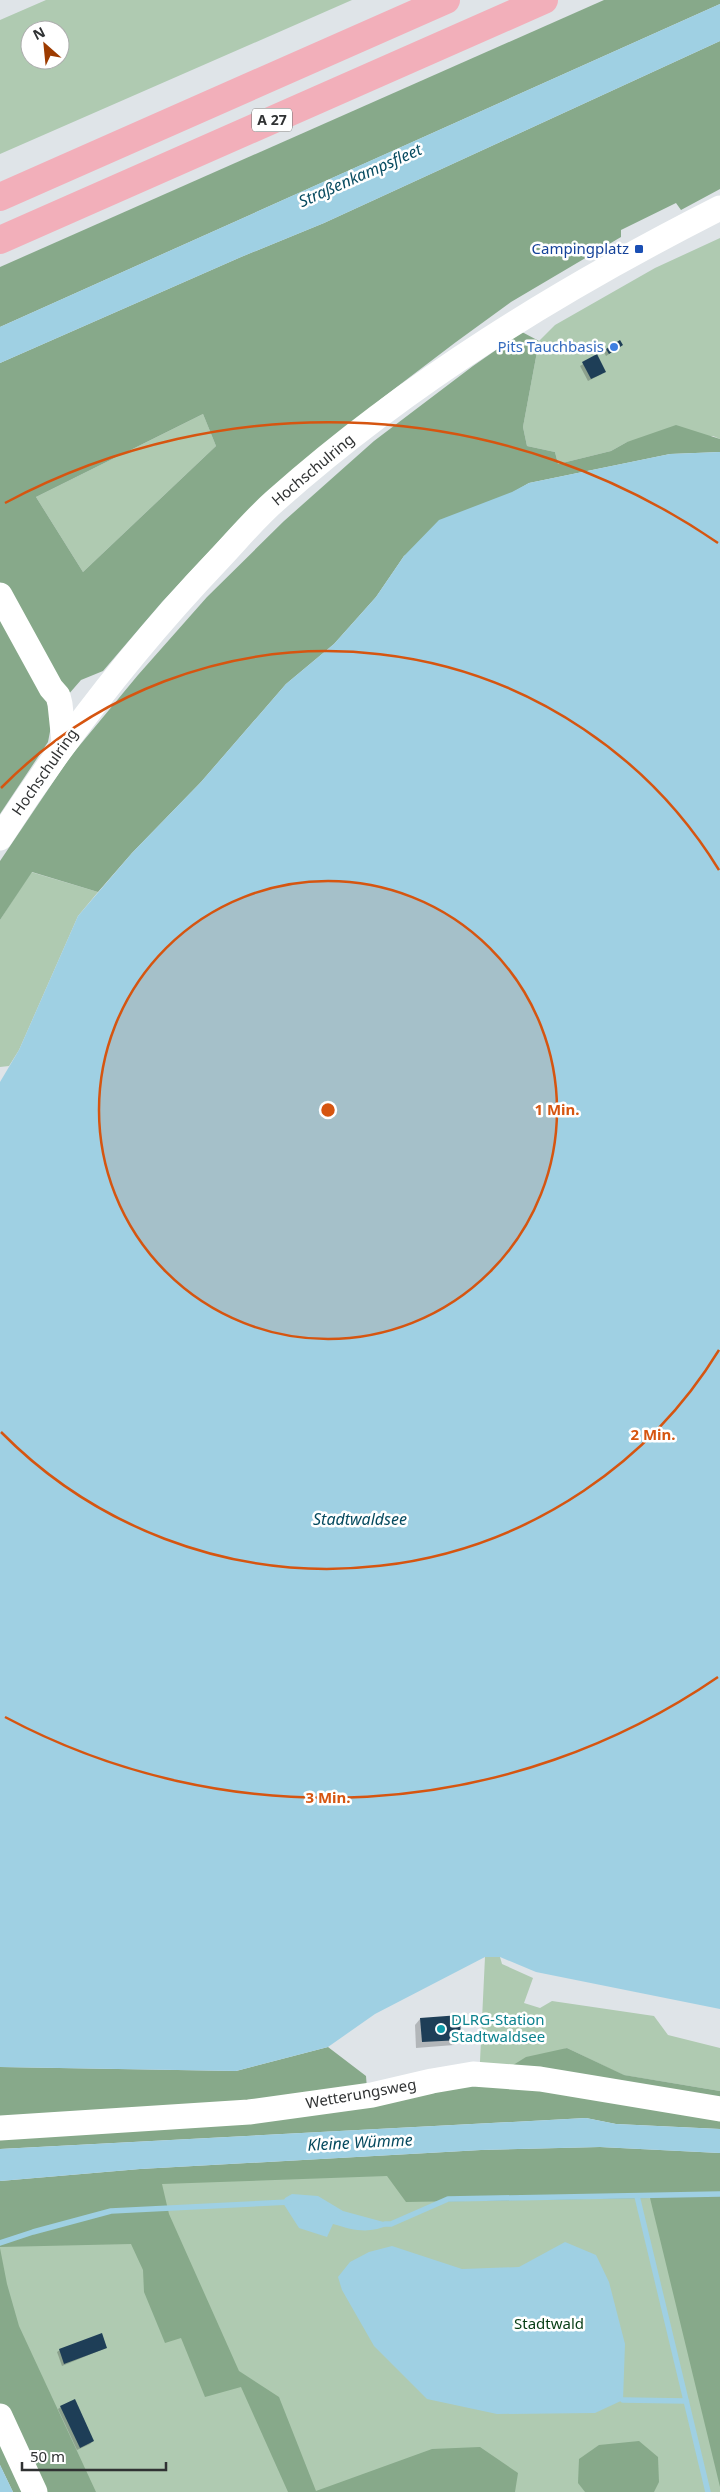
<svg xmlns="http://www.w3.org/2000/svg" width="720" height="2492" font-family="'Noto Sans',sans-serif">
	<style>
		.green { fill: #afcab1; fill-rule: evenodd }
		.forest { fill: #87a98a; fill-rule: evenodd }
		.water { fill: #9fd0e3 }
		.shadow { fill: #0003 }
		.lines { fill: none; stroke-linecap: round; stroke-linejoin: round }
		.stream { stroke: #9fd0e3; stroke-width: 5.5 }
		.building { fill: #1e3e57 }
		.minor { stroke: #fff; stroke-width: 25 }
		.highway { stroke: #f2afba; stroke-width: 28 }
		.ring { fill: none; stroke: #d65510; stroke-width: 2.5 }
		.transit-dot { fill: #1a4fb4; stroke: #fff; stroke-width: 2 }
		.shop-dot { fill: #3f7fe0; stroke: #fff; stroke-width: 2 }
		.culture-dot { fill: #0f9aa8; stroke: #fff; stroke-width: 2 }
		.labels { text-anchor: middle; stroke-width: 5; stroke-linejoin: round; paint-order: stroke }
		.shield { fill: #fff; stroke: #6e7070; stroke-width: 1 }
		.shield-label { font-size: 14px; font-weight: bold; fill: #303233 }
		.transit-label { font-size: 15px; fill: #164399; stroke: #fff; text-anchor: end }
		.shop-label { font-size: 15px; fill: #366cbe; stroke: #fff; text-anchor: end }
		.street-label { font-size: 15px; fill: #303233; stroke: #fff }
		.culture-label { font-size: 15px; fill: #0d838f; stroke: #fff; text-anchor: start }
		.park-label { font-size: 15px; fill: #063d14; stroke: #fff }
		.water-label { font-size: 16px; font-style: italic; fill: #074b60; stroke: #fff }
		.centre { fill: #d65510; stroke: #fff; stroke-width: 2.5 }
		.ring-label { font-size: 15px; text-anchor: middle; font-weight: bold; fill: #d65510; stroke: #fff; stroke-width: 5; stroke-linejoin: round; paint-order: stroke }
	</style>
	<rect width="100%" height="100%" fill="#dfe4e8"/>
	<g class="green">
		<path d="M 46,0 L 352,0 L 0,154 L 0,20 ZM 30,30 L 60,30 L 60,60 L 30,60 Z"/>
		<polygon points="720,238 720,439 713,436 627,442 611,451 558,464 555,452 527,446 523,427 539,341 555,325 655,268"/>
		<polygon points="203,414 216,446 83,572 36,497"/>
		<polygon points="31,872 98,892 78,916 19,1050 9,1066 0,1067 0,920"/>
		<polygon points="485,1957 500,1957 502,1964 533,1978 524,2003 540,2008 552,2001 654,2016 668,2035 720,2048 720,2091 623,2075 567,2048 479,2082"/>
		<polygon points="720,2160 720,2492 66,2492 0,2367 0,2186"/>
	</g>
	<g class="forest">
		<polygon points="604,0 720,0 720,4 0,327 0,267"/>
		<path d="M 720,41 L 720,189 L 681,210 L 676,203 L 621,230 L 621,237 L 511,302 L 456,342 L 381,399 L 233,526 L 162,602 L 103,671 L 81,680 L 54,711 L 48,742 L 0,814 L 0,363 L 241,257 L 324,223 ZM 203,414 L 216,446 L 83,572 L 36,497 Z"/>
		<polygon points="522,332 539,341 523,427 527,446 555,452 558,464 611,451 627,442 676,425 720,439 720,452 670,454 529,483 404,556 376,597 334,644 286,684 201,782 132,853 98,892 32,872 0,920 0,861 70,757 138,675 207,597 284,521 374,441 473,366"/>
		<polygon points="328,2047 366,2076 368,2102 486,2082 526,2057 567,2048 624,2075 720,2091 720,2129 616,2124 586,2118 0,2149 0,2067 236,2071"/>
		<polygon points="600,2147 720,2153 720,2487 650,2198 406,2202 387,2176 162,2184 169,2214 239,2371 279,2397 316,2491 432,2449 480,2447 518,2473 515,2492 288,2492 241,2387 205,2397 181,2338 165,2343 144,2292 143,2270 131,2244 0,2247 0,2181 140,2169 481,2150"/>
		<polygon points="0,2248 7,2284 19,2326 96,2492 13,2492 0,2465"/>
		<polygon points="639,2441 658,2457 659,2482 654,2492 585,2492 578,2483 579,2459 599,2445"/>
	</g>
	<g class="water">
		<polygon points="720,4 720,41 324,223 241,257 0,363 0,327"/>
		<polygon points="720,452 720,2009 536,1972 500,1957 485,1957 375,2014 328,2047 236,2071 0,2067 0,1082 19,1050 78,916 132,853 201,782 286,684 334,644 376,597 404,556 439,520 512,492 529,483 670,454"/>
		<polygon points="586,2118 616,2124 720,2129 720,2153 600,2147 481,2150 140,2169 0,2181 0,2149"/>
		<path d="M 292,2194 L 318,2196 L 343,2211 L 391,2224 C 369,2234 356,2231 333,2224 L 327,2237 L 299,2228 L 283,2203 L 285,2198 Z"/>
		<polygon points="565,2242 596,2255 609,2282 625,2344 623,2400 595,2413 497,2414 427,2399 374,2346 342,2290 338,2277 350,2262 369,2252 392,2246 462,2269 519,2267"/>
		<polygon points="0,2465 13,2492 0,2492"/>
	</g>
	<g class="shadow">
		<polygon points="620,342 622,345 619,348 606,356 604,352 606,350"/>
		<polygon points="596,356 602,374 588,381 580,366"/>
		<polygon points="420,2019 460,2039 454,2045 416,2048 415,2025"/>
		<polygon points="106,2348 62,2366 57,2352 60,2350"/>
		<polygon points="61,2407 93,2441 90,2444 77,2450 58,2409"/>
	</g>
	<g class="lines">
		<g class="stream">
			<polyline points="637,2196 708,2492"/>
			<polyline points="385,2224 391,2224 448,2199 720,2194"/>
			<polyline points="0,2243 33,2232 111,2211 289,2202"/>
			<polyline points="623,2400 686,2401"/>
		</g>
	</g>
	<g class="building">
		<polygon points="620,340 623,345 609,354 606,349"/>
		<polygon points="597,354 606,372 591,379 582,362"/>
		<polygon points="460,2015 461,2040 422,2042 420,2018"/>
		<polygon points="102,2333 107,2348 64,2364 59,2349"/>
		<polygon points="75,2399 94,2441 80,2448 60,2406"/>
	</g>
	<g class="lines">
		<g class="minor">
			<polyline points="0,595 51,688 58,696 60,704 64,742"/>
			<path d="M 0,838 C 64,739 137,645 219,559 C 238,539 256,517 277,499 C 410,381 562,288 720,208"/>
			<polyline points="0,2128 249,2112 372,2095 432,2081 473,2074 540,2079 720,2109"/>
			<polyline points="0,2416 35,2492"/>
		</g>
		<g class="highway">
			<polyline points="0,197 446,0"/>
			<polyline points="0,240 544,0"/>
		</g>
	</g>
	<circle cx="328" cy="1110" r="229" fill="#d65510" fill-opacity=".12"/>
	<g class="ring">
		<circle cx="328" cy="1110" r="229"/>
		<path d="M719 1350A459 459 0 0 1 1 1432M1 788A459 459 0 0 1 719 870"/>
		<path d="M718 1677A688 688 0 0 1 5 1717M5 503A688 688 0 0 1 718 543"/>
	</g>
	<rect class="transit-dot" x="634" y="244" width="10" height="10" rx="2.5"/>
	<circle class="shop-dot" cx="614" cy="347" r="5"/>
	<circle class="culture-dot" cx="441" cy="2029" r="5"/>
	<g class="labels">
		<rect class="shield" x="252" y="108.5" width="40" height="23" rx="4"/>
		<g class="shield-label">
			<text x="272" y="125">A 27</text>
		</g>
		<g class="transit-label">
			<text x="629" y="254">Campingplatz</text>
		</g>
		<g class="shop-label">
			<text x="604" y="352">Pits Tauchbasis</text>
		</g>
		<g class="street-label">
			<text transform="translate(313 470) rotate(-40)" y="5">Hochschulring</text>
			<text transform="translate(45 772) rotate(-55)" y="5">Hochschulring</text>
			<text transform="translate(361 2094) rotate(-10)" y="5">Wetterungsweg</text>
		</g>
		<g class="culture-label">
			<text x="451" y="2025">DLRG-Station<tspan x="451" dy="17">Stadtwaldsee</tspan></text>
		</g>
		<g class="park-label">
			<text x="549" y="2329">Stadtwald</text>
		</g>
		<g class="water-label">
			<text transform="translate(360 175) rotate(-24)" y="6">Straßenkampsfleet</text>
			<text x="360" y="1525">Stadtwaldsee</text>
			<text transform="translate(360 2142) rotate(-3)" y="6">Kleine Wümme</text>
		</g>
	</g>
	<circle cx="328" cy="1110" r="8" class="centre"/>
	<g class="ring-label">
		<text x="557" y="1115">1 Min.</text>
		<text x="653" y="1440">2 Min.</text>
		<text x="328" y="1803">3 Min.</text>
	</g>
	<g transform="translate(45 45) rotate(333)"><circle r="24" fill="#ffffff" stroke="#acadad"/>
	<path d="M0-4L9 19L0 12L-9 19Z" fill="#9d3b00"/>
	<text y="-8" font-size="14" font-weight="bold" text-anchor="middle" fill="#303233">N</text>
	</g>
	<path d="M22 2462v8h144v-8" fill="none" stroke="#303233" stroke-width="2.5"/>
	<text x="30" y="2462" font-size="15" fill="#303233" stroke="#ffffff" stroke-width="4" paint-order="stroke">50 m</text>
</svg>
